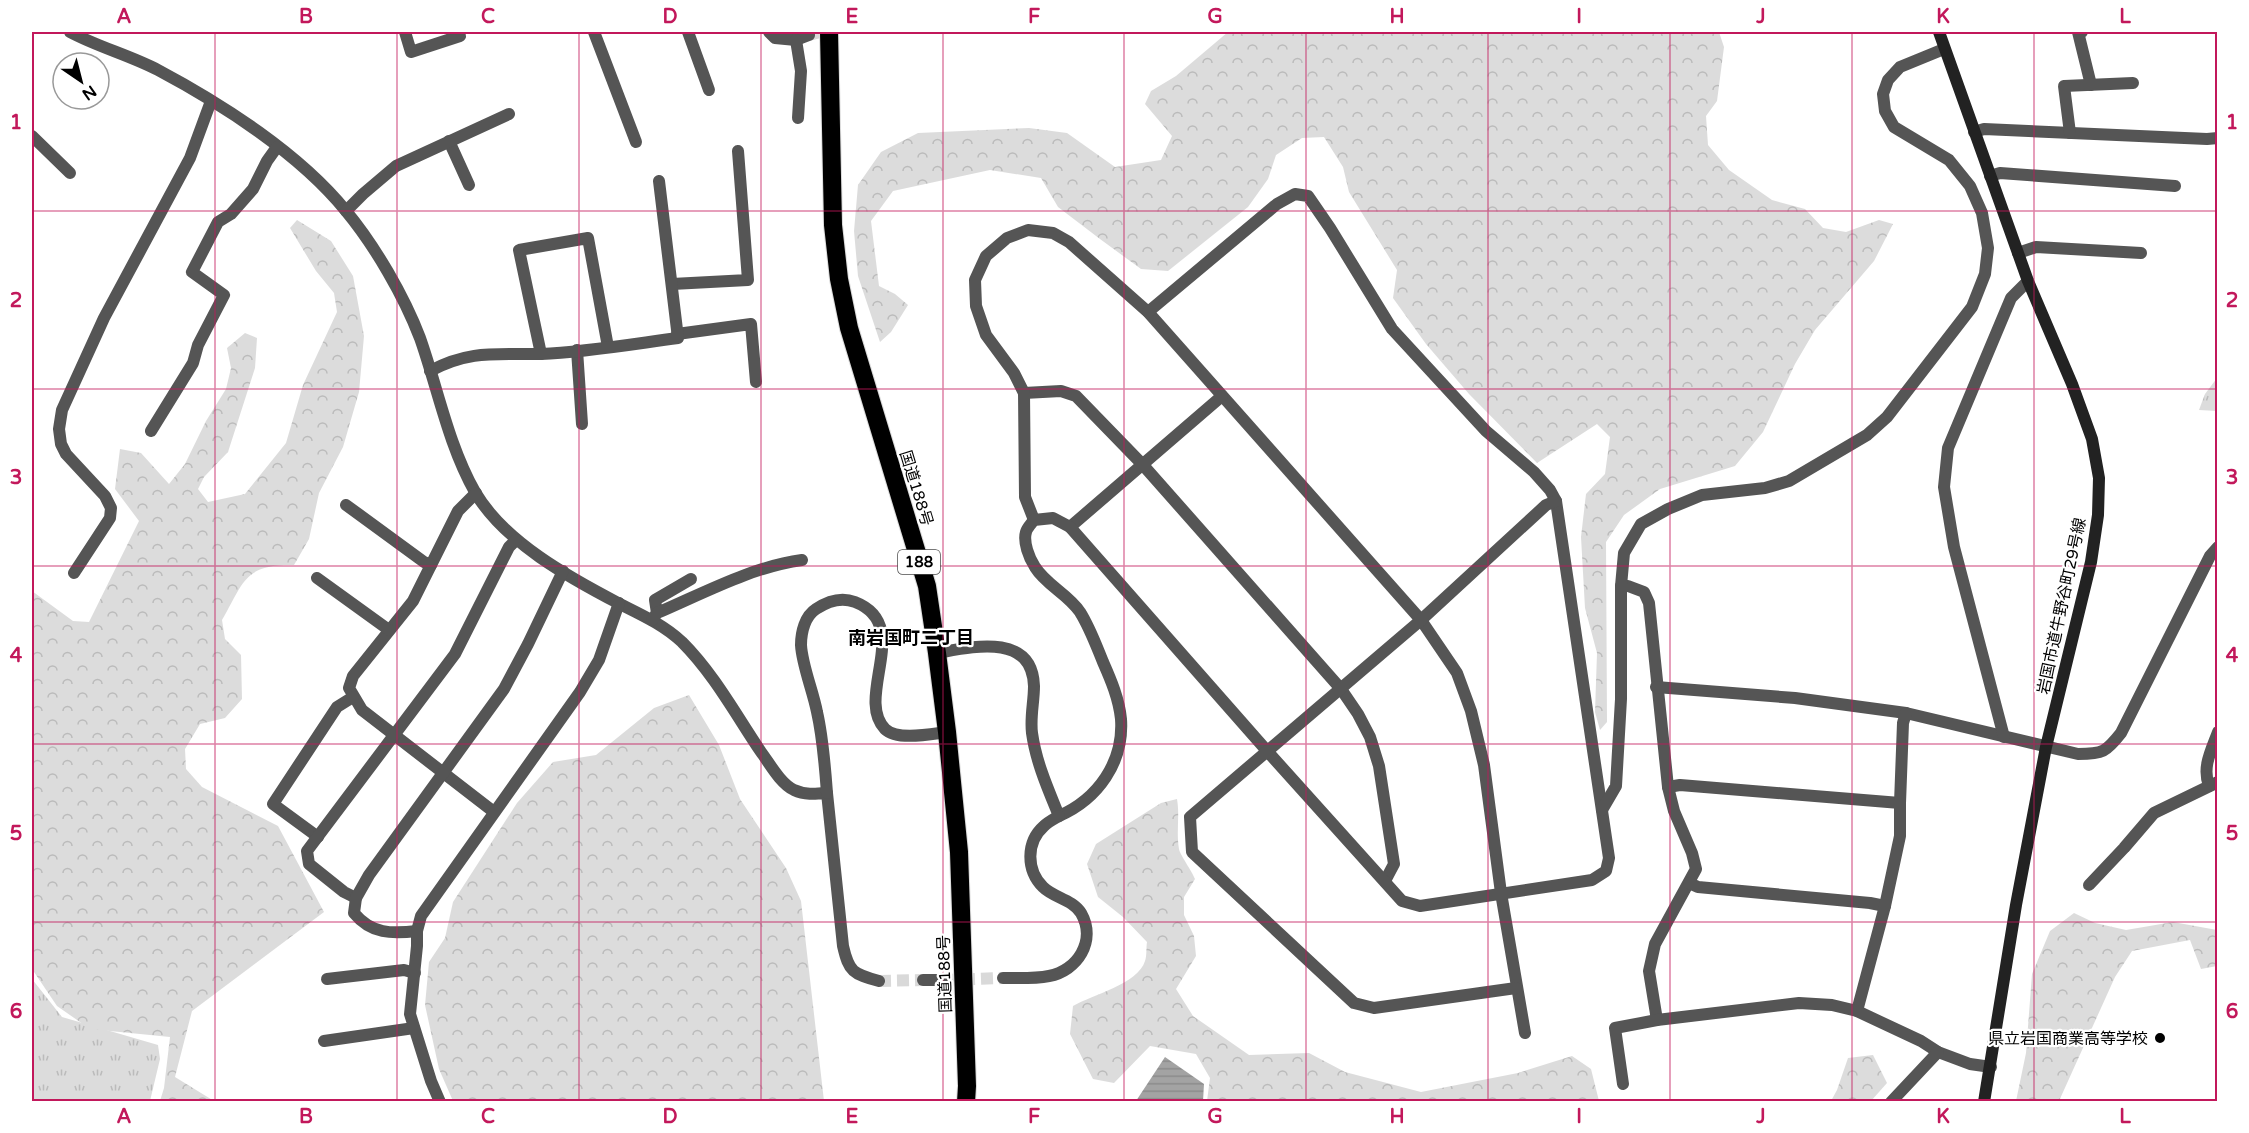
<svg xmlns="http://www.w3.org/2000/svg" width="2249" height="1133" font-family="'Varela Round','Noto Sans JP',sans-serif">
	<style>
		.grass { fill: url(#grass-tufts) }
		.forest { fill: url(#forest-crowns) }
		.water { fill: url(#water-rules) }
		.lines { fill: none; stroke-linecap: round; stroke-linejoin: round }
		.street-tunnel { stroke: #d9d9d9; stroke-width: 12; stroke-dasharray: 12 6; stroke-linecap: butt }
		.highway-casing { stroke: #dbdbdb; stroke-width: 20 }
		.street { stroke: #555; stroke-width: 12 }
		.secondary { stroke: #222; stroke-width: 12 }
		.highway { stroke: #000; stroke-width: 18 }
		.grid { fill: none; stroke: #c2185b; stroke-width: 1.5; stroke-opacity: 0.55 }
		.poi-dot { fill: #000; stroke: #fff; stroke-width: 2 }
		.labels { text-anchor: middle; stroke-width: 4.5; stroke-linejoin: round; paint-order: stroke }
		.shield { fill: #fff; stroke: #4c4c4c; stroke-width: 1.5 }
		.shield-label { font-size: 15px; font-weight: bold; fill: #000 }
		.street-label { font-size: 16px; fill: #000; stroke: #fff }
		.poi-label { font-size: 16px; fill: #000; stroke: #fff; text-anchor: end }
		.neighbourhood-label { font-size: 18px; font-weight: bold; fill: #000; stroke: #fff }
		.neatline { fill: none; stroke: #c2185b; stroke-width: 2 }
		.grid-label { font-size: 20px; text-anchor: middle; font-weight: bold; fill: #c2185b }
	</style>
	<defs>
		<pattern id="grass-tufts" width="24" height="20" patternUnits="userSpaceOnUse" patternTransform="scale(1.5)"><rect width="24" height="20" fill="#dcdcdc"/><path d="M3 7l-1-3M5 7V3M7 7l1-3M15 17l-1-3M17 17v-4M19 17l1-3" fill="none" stroke="#bbb"/></pattern>
		<pattern id="forest-crowns" width="20" height="18" patternUnits="userSpaceOnUse" patternTransform="scale(1.5)"><rect width="20" height="18" fill="#dcdcdc"/><path d="M2 6a3 3 0 1 1 6 0M12 15a3 3 0 1 1 6 0" fill="none" stroke="#bbb"/></pattern>
		<pattern id="water-rules" width="6" height="5" patternUnits="userSpaceOnUse" patternTransform="scale(1.5)"><rect width="6" height="5" fill="#a3a3a3"/><path d="M0 2.5h6" fill="none" stroke="#8b8b8b"/></pattern>
	</defs>
	<rect width="100%" height="100%" fill="#fff"/>
	<g class="grass">
		<polygon points="2217,378 2217,411 2199,410 2205,394"/>
		<polygon points="32,979 62,1017 158,1045 160,1059 150,1101 32,1101"/>
	</g>
	<g class="forest">
		<polygon points="1228,32 1719,32 1724,47 1717,101 1706,116 1708,145 1729,170 1772,200 1805,209 1823,228 1846,232 1879,220 1893,224 1874,261 1815,330 1795,364 1763,432 1735,466 1660,489 1624,515 1606,542 1607,722 1600,730 1595,712 1597,653 1585,608 1581,537 1586,494 1605,474 1610,437 1597,424 1537,463 1469,394 1426,344 1393,298 1397,270 1349,192 1343,167 1324,137 1302,138 1276,155 1268,179 1248,207 1168,271 1141,269 1100,239 1058,207 1041,178 990,170 893,191 871,221 879,286 895,294 908,305 891,332 880,342 858,276 854,231 858,185 881,152 918,133 1029,128 1067,133 1115,167 1161,160 1172,136 1145,104 1151,91 1176,76"/>
		<path d="M 297,220 L 331,241 L 353,276 L 364,336 L 359,392 L 343,447 L 319,493 L 309,539 L 294,565 C 244,564 244,582 222,620 L 225,639 L 241,655 L 242,699 L 225,718 L 200,724 L 185,749 L 186,769 L 202,787 L 278,826 L 324,912 L 192,1011 L 175,1077 L 214,1101 L 160,1101 L 164,1088 L 170,1037 L 90,1029 L 57,1006 L 32,969 L 32,591 L 73,621 L 89,622 L 139,521 L 115,489 L 120,449 L 141,453 L 169,484 L 185,464 L 206,421 L 226,389 L 231,368 L 227,348 L 245,333 L 257,338 L 255,368 L 228,452 L 204,477 L 198,489 L 208,502 L 245,494 L 286,443 L 303,385 L 337,312 L 334,293 L 316,271 L 290,228 Z"/>
		<polygon points="689,695 719,745 740,799 786,868 801,901 824,1101 453,1101 439,1069 425,1005 429,962 445,938 453,902 517,803 553,762 596,755 654,708"/>
		<path d="M 1177,799 C 1180,816 1176,832 1179,849 C 1180,855 1192,871 1195,879 L 1184,897 L 1184,915 L 1194,936 L 1196,956 L 1176,989 L 1193,1016 L 1249,1055 L 1309,1053 L 1345,1072 L 1421,1092 L 1518,1073 L 1572,1056 L 1591,1069 L 1599,1101 L 1207,1101 L 1210,1078 L 1196,1054 L 1150,1046 L 1114,1083 L 1093,1079 L 1070,1034 L 1073,1006 C 1092,995 1138,984 1145,961 C 1147,956 1146,948 1147,942 L 1123,917 L 1098,897 L 1087,864 L 1096,844 L 1161,803 Z"/>
		<polygon points="2074,913 2095,923 2126,930 2173,922 2217,930 2217,966 2201,969 2190,940 2132,951 2115,977 2059,1101 2016,1101 2026,1053 2032,974 2050,931"/>
		<polygon points="1873,1055 1887,1083 1871,1101 1831,1101 1837,1090 1848,1058"/>
	</g>
	<polygon class="water" points="1165,1057 1204,1084 1203,1101 1136,1101"/>
	<g class="lines">
		<g class="street-tunnel">
			<polyline points="809,35 820,32"/>
			<polyline points="945,980 1003,978"/>
			<polyline points="879,981 923,980"/>
		</g>
		<g class="highway-casing">
			<polyline id="highway" points="829,32 833,225 839,279 849,328 927,586 937,653 947,732 959,852 967,1086 966,1102"/>
		</g>
		<g class="street">
			<path d="M 70,32 C 98,47 129,55 158,70 C 222,104 300,154 346,211 C 375,246 404,296 420,338 C 438,389 448,444 475,492 C 504,542 570,578 620,604 C 642,615 664,625 682,642 C 714,674 736,715 761,752 C 770,764 780,783 794,790 C 805,795 815,794 827,793 L 843,946 C 849,972 853,974 879,981"/>
			<polyline points="405,32 411,52 460,36"/>
			<polyline points="594,32 636,142"/>
			<polyline points="688,32 709,90"/>
			<polyline points="769,32 775,38 796,40 809,35"/>
			<polyline points="2082,32 2078,32 2091,85"/>
			<polyline points="796,40 801,71 798,118"/>
			<polyline points="1974,132 1984,129 2207,139 2218,138"/>
			<polyline points="2070,133 2064,86 2133,83"/>
			<polyline points="32,136 70,173"/>
			<polyline points="449,141 469,185"/>
			<polyline points="1990,176 2000,173 2175,186"/>
			<polyline points="346,211 363,194 396,166 509,114"/>
			<polyline points="2018,253 2036,247 2141,253"/>
			<polyline points="672,284 748,280 738,151"/>
			<polyline points="677,334 751,324 756,382"/>
			<polyline points="577,350 582,424"/>
			<polyline points="541,354 519,250 588,238 608,347"/>
			<path d="M 430,371 C 471,349 498,355 541,354 C 587,352 633,344 678,338 L 659,181"/>
			<polyline points="1024,393 1061,391 1076,396 1143,465 1341,689 1358,714 1370,737 1379,766 1394,864 1385,881"/>
			<polyline points="151,431 193,363 198,345 224,295 192,272 218,222 231,214 253,189 267,161 277,147"/>
			<polyline points="476,493 458,511 413,601 353,676 349,688 362,710 494,812"/>
			<polyline points="346,505 424,562 431,565"/>
			<polyline points="1034,520 1025,497 1024,393 1014,373 986,335 976,306 975,280 986,256 1007,238 1028,230 1053,233 1069,242 1148,312 1421,620 1457,673 1471,711 1484,765 1501,893 1525,1033"/>
			<polyline points="1070,527 1222,396"/>
			<polyline points="74,573 110,518 111,508 105,496 66,454 61,444 59,429 62,410 104,318 190,158 211,101"/>
			<polyline points="317,578 389,630"/>
			<polyline points="1621,586 1628,586 1644,592 1649,603 1668,787 1674,811 1692,853 1696,869 1655,944 1649,971 1657,1020"/>
			<polyline points="657,613 655,600 691,579"/>
			<path d="M 652,620 L 657,613 C 704,593 751,567 802,560"/>
			<path d="M 937,653 C 971,647 1032,632 1034,686 C 1034,702 1030,717 1032,733 C 1036,762 1048,789 1059,816 C 1098,799 1124,762 1121,719 C 1119,699 1111,680 1103,662 C 1096,645 1090,628 1080,612 C 1068,594 1046,585 1035,567 C 1029,558 1023,542 1026,532 C 1027,528 1031,524 1034,520 L 1053,518 L 1070,527 L 1268,752 L 1402,901 L 1420,906 L 1592,880 L 1606,871 L 1609,858 L 1556,501 L 1550,490 L 1534,472 L 1486,431 L 1392,329 L 1330,228 L 1308,196 L 1295,194 L 1277,204 L 1148,312"/>
			<path d="M 1656,687 L 1795,698 L 1906,713 L 2078,754 C 2103,754 2106,752 2121,733 L 2210,556 L 2218,547"/>
			<polyline points="2004,737 1954,547 1944,487 1948,448 2011,298 2028,281"/>
			<path d="M 2209,786 C 2202,767 2211,751 2218,732"/>
			<polyline points="1668,787 1680,785 1900,803"/>
			<path d="M 827,793 C 825,766 823,738 817,712 C 813,691 802,665 801,645 C 801,632 805,616 816,609 C 828,601 842,597 855,602 C 914,625 854,697 885,729 C 897,741 931,734 947,732"/>
			<polyline points="1602,810 1616,786 1621,699 1621,586 1624,553 1641,524 1668,509 1702,495 1765,488 1789,481 1867,435 1887,417 1972,307 1985,274 1988,248 1982,213 1970,186 1949,160 1894,127 1885,111 1883,94 1888,80 1900,67 1944,49"/>
			<polyline points="318,837 273,804 337,707 353,697"/>
			<polyline points="1689,883 1698,887 1870,903 1885,906"/>
			<polyline points="2089,885 2124,848 2154,813 2218,782"/>
			<polyline points="356,898 344,892 309,864 307,851 455,654 509,547 516,540"/>
			<path d="M 417,931 C 392,934 371,934 354,913 L 356,898 L 369,875 L 504,689 L 528,644 L 563,571"/>
			<path d="M 1003,978 C 1017,978 1034,979 1049,976 C 1077,971 1097,941 1081,913 C 1072,899 1054,898 1043,887 C 1026,870 1026,842 1044,826 C 1048,822 1054,819 1059,816"/>
			<polyline points="327,979 404,970 415,973"/>
			<polyline points="923,980 945,980"/>
			<polyline points="1516,988 1374,1008 1354,1003 1192,852 1190,817 1421,620 1546,505 1556,501"/>
			<polyline points="1857,1011 1885,906 1900,836 1900,803 1903,723 1906,713"/>
			<polyline points="324,1041 414,1028"/>
			<polyline points="1623,1084 1615,1028 1657,1020 1799,1003 1832,1005 1857,1011 1921,1041 1938,1052 1970,1064 1991,1067"/>
			<polyline points="440,1102 431,1081 410,1014 417,946 417,931 421,916 580,692 599,660 619,603"/>
			<polyline points="1891,1102 1938,1052"/>
		</g>
		<polyline class="secondary" points="1939,32 2028,281 2072,384 2092,439 2099,478 2098,515 2091,562 2046,747 2016,905 1984,1102"/>
		<use href="#highway" class="highway"/>
	</g>
	<path class="grid" d="M 215,32 L 215,1102M 397,32 L 397,1102M 579,32 L 579,1102M 761,32 L 761,1102M 943,32 L 943,1102M 1124,32 L 1124,1102M 1306,32 L 1306,1102M 1488,32 L 1488,1102M 1670,32 L 1670,1102M 1852,32 L 1852,1102M 2034,32 L 2034,1102M 32,211 L 2218,211M 32,389 L 2218,389M 32,566 L 2218,566M 32,744 L 2218,744M 32,922 L 2218,922"/>
	<circle class="poi-dot" cx="2160" cy="1038" r="6"/>
	<g class="labels">
		<rect class="shield" x="898" y="550" width="42" height="24" rx="4.5"/>
		<g class="shield-label">
			<text x="919" y="567">188</text>
		</g>
		<g class="street-label">
			<text transform="translate(917 488) rotate(73)" y="6">国道188号</text>
			<text transform="translate(2061 606) rotate(-78)" y="6">岩国市道牛野谷町29号線</text>
			<text transform="translate(944 974) rotate(-92)" y="6">国道188号</text>
		</g>
		<g class="poi-label">
			<text x="2148" y="1044">県立岩国商業高等学校</text>
		</g>
		<g class="neighbourhood-label">
			<text x="911" y="644">南岩国町二丁目</text>
		</g>
	</g>
	<rect width="2249" height="1133" fill="none" stroke="#ffffff" stroke-width="66"/>
	<g transform="translate(81 81) rotate(145)"><circle r="28" fill="#ffffff" stroke="#999999" stroke-width="1.5"/>
	<path d="M0-4.5L10 22L0 15L-10 22Z" fill="#000000"/>
	<text y="-9" font-size="16" font-weight="bold" text-anchor="middle" fill="#000000">N</text>
	</g>
	<rect x="33" y="33" width="2183" height="1067" class="neatline"/>
	<g class="grid-label">
		<text x="124" y="23">A</text>
		<text x="306" y="23">B</text>
		<text x="488" y="23">C</text>
		<text x="670" y="23">D</text>
		<text x="852" y="23">E</text>
		<text x="1034" y="23">F</text>
		<text x="1215" y="23">G</text>
		<text x="1397" y="23">H</text>
		<text x="1579" y="23">I</text>
		<text x="1761" y="23">J</text>
		<text x="1943" y="23">K</text>
		<text x="2125" y="23">L</text>
		<text x="16" y="129">1</text>
		<text x="2232" y="129">1</text>
		<text x="16" y="307">2</text>
		<text x="2232" y="307">2</text>
		<text x="16" y="484">3</text>
		<text x="2232" y="484">3</text>
		<text x="16" y="662">4</text>
		<text x="2232" y="662">4</text>
		<text x="16" y="840">5</text>
		<text x="2232" y="840">5</text>
		<text x="16" y="1018">6</text>
		<text x="2232" y="1018">6</text>
		<text x="124" y="1123">A</text>
		<text x="306" y="1123">B</text>
		<text x="488" y="1123">C</text>
		<text x="670" y="1123">D</text>
		<text x="852" y="1123">E</text>
		<text x="1034" y="1123">F</text>
		<text x="1215" y="1123">G</text>
		<text x="1397" y="1123">H</text>
		<text x="1579" y="1123">I</text>
		<text x="1761" y="1123">J</text>
		<text x="1943" y="1123">K</text>
		<text x="2125" y="1123">L</text>
	</g>
</svg>
